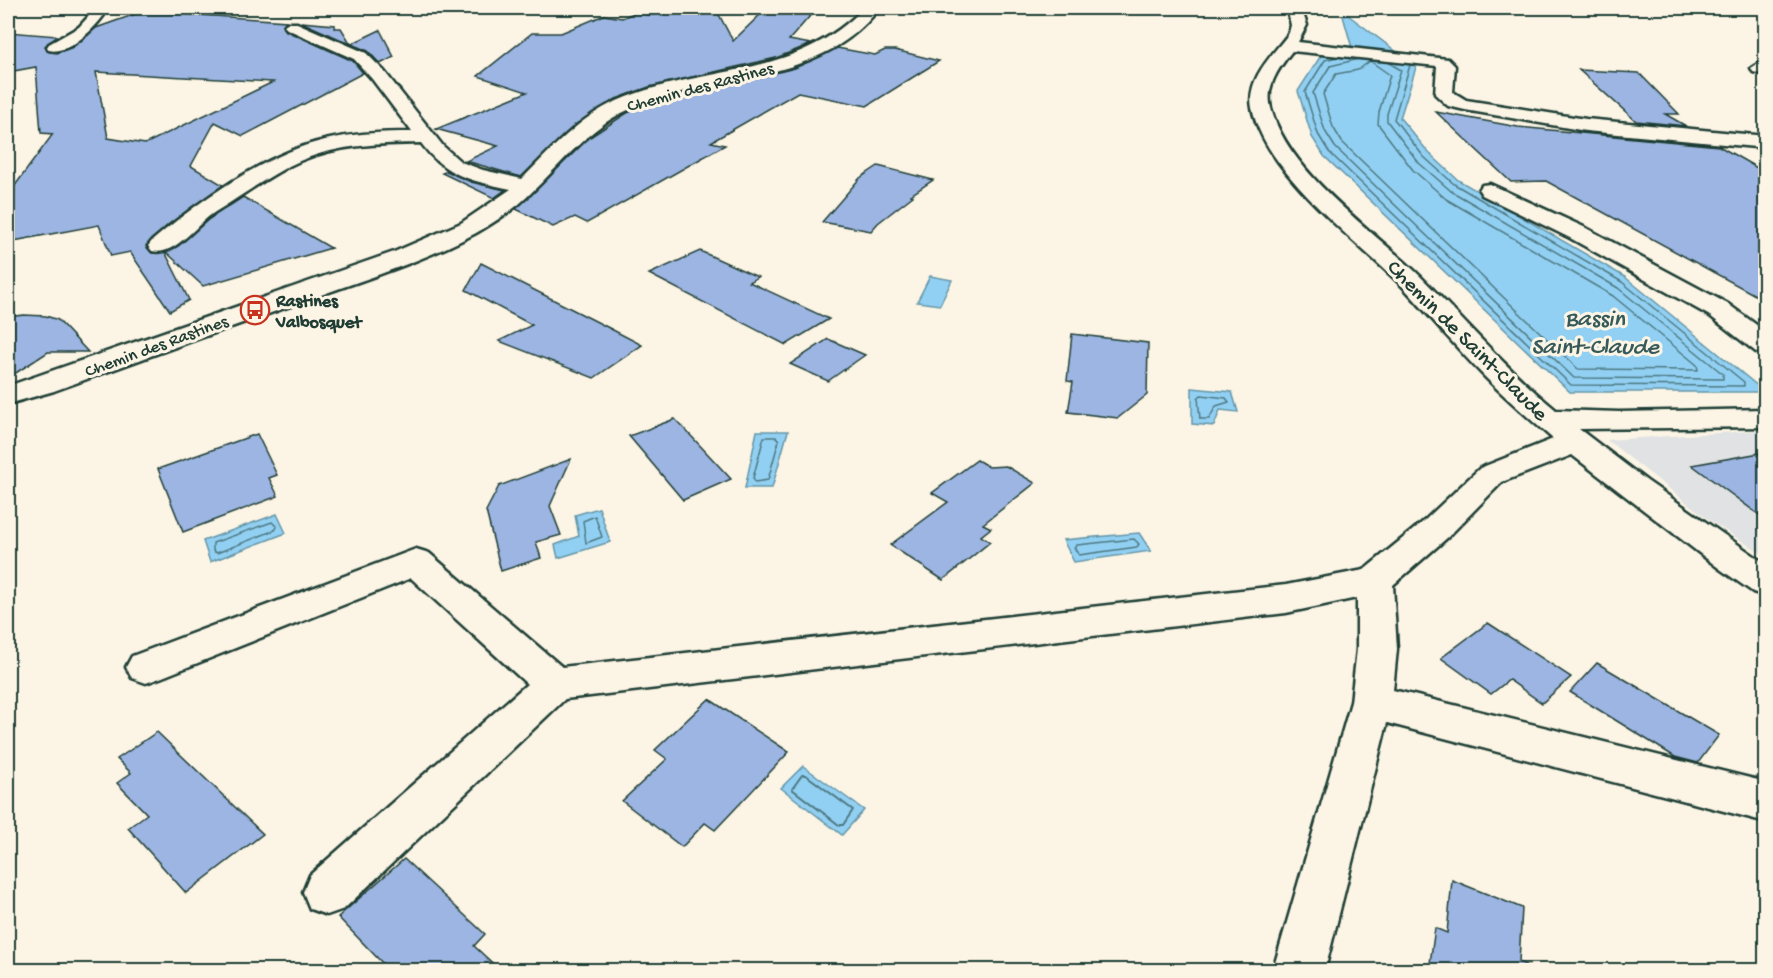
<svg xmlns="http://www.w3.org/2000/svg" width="1773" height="978" font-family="'Gochi Hand',sans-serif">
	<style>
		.built { fill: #e0e2e4 }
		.water { fill: #92d0f3; stroke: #6495a7; stroke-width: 1.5 }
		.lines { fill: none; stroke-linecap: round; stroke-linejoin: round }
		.shore-far1 { stroke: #4d7880; stroke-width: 1.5 }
		.shore { stroke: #4d7880; stroke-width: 2 }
		.building { fill: #9db5e2; stroke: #1f3d34; stroke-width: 1.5; fill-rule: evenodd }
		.minor-casing { stroke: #1f3d34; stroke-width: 5 }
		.minor { fill: #fcf5e5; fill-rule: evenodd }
		.labels { text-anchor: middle; stroke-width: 6; stroke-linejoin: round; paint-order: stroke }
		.far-street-label { font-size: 18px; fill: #1f3d34; stroke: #fcf5e5 }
		.far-poi-label { font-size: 18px; font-weight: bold; fill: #1f3d34; stroke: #fcf5e5; text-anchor: start }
		.street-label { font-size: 22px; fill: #1f3d34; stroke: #fcf5e5 }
		.water-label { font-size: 24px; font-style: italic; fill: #365a5a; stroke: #fcf5e5 }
	</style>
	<rect width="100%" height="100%" fill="#fcf5e5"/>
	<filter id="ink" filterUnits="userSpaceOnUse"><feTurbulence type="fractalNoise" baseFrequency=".0167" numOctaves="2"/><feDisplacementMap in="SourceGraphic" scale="12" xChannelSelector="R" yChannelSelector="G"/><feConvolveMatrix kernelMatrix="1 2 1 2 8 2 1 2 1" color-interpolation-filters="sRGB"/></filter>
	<g filter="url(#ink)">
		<polygon class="built" points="1765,430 1765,556 1709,520 1607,440"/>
		<g class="water">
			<polygon points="1348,15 1397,52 1418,61 1400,118 1429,153 1458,180 1625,277 1765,392 1570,392 1324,156 1312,137 1298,91 1322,54 1352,48 1343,16"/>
			<polygon points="930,276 952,280 940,305 917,302"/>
			<polygon points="1192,388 1232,392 1238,412 1220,410 1214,426 1192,424"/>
			<polygon points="757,431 788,431 772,488 745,488"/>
			<polygon points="599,508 610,542 558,558 555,545 579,536 575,515"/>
			<polygon points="277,514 286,533 210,562 203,541"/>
			<polygon points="1139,533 1151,551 1074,562 1063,540"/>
			<polygon points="803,766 864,810 842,835 781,788"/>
		</g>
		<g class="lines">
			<g class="shore-far1">
				<polyline points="1337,57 1325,60 1305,92 1318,134 1329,152 1571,385 1744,386 1744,382 1622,282 1454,184 1424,157 1394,119 1410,65"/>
				<polyline points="1359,59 1330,66 1313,93 1325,131 1335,147 1574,378 1723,379 1723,374 1618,288 1451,191 1419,163 1387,121 1387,114 1401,70 1389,63"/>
				<polygon points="1370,61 1390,75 1379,112 1378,124 1413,170 1446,199 1613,296 1697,365 1698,370 1578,369 1342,142 1333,127 1323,94 1336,74 1358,70"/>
				<polygon points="1201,395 1226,398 1229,402 1216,406 1209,419 1200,419 1198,398"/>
				<polygon points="764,437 776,437 779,440 768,480 755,482 753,478"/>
				<polygon points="595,516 602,537 586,543 583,521"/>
				<polygon points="272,522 277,527 275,530 217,553 213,551 213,543"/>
				<polygon points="1134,539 1139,544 1137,547 1079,555 1074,548 1077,545"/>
			</g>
			<polygon class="shore" points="802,775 806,775 853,810 843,825 839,825 792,789"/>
		</g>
		<g class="building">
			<polygon points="767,8 817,8 789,40 811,44 776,58 649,87 616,99 576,124 521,177 466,161 498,146 436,129 527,92 478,76 532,33 561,33 604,15 622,18 636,12 648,15 706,10 717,11 733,41"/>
			<path d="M 144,11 L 286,21 L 282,26 L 286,31 L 353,61 L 363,73 L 243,136 L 215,122 L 191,166 L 223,185 L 169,224 L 146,246 L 152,253 L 165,252 L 189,300 L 170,311 L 130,252 L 111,256 L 99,225 L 8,242 L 8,195 L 53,134 L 41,133 L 36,67 L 8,72 L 8,32 L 58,36 L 45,46 L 47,51 L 57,53 L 73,47 L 96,28 ZM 96,72 L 273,82 L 145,144 L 108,138 Z"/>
			<polygon points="301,22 335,25 334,28 341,28 351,44"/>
			<polygon points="380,30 394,57 380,64 368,51 351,44"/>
			<polygon points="837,48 875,55 885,50 895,50 939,61 867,106 798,92 711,142 725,145 587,223 575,217 553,227 516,209 590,137 627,113 658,101 795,68"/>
			<polygon points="1579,70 1639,73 1679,114 1665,114 1686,126 1636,121"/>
			<polygon points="1436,112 1518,127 1719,146 1766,173 1766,301 1546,181 1511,182"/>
			<polygon points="878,166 933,180 911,195 913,196 878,223 871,231 822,222 860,178"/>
			<polygon points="447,171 471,182 505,190 494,198 442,173"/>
			<polygon points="243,197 331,248 203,286 166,252 178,246 209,219"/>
			<polygon points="700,251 758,277 749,282 829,319 786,345 649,274"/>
			<polygon points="481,263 609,328 642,345 594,378 499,341 532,325 466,290"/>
			<polygon points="24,315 46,316 58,320 88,352 48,352 8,378 8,317"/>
			<polygon points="1072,334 1148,343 1147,395 1118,418 1068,412 1073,382 1067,381"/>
			<polygon points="828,339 865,355 828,381 790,364"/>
			<polygon points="675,419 693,438 731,479 683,500 629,436"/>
			<polygon points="257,434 277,475 269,478 278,496 183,532 158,469"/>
			<polygon points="1766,452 1766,520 1692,465"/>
			<polygon points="571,459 550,506 561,535 536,542 541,558 501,571 486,511 499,486"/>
			<polygon points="977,460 989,467 1006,466 1035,483 983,524 991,528 981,536 990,542 943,580 890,545 948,502 932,493"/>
			<polygon points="1488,623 1571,677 1542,703 1509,680 1491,694 1441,658"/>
			<polygon points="1597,663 1719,735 1698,763 1675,757 1570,692"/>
			<polygon points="709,699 789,752 715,830 705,823 682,847 622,801 667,759 655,750"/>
			<polygon points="157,732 263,834 186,893 128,828 147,814 117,783 131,773 117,759"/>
			<polygon points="404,859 485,934 474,946 500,970 389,970 338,917"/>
			<polygon points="1452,880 1522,908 1519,962 1536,970 1429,970 1435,928 1447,933"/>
		</g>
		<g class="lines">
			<g class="minor-casing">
				<g id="minor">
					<path d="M 81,8 L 96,8 L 104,15 C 94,29 68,55 49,50 L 47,47 L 49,44 L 79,27 L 89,16 Z"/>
					<path d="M 864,8 L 879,8 C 820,88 706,72 626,111 C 589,128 564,161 535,189 C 518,207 497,221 476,233 C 420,263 358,281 299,303 C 217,332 136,361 54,391 L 8,404 L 8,386 L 394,252 L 461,223 L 511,189 C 471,180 447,178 421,143 C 380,144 341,144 302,160 C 277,170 240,197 215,212 C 196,224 175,257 152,251 L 148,246 L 152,241 C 197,202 267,153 325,140 C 354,133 382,132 412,132 L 372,79 L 354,59 L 287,29 L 284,26 L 287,23 L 297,23 L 366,53 L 384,71 L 443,146 L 461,162 L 483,170 L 522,179 C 551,150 578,118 617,101 C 702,64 793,81 864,8 Z"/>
					<path d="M 1287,8 L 1301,8 L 1307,25 L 1298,42 L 1448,59 L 1455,66 L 1453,92 L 1466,100 L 1586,119 L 1766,136 L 1766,148 L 1586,131 L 1465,110 L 1448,106 L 1435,94 L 1437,66 L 1292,51 C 1279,68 1265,86 1271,108 C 1287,172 1374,231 1420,276 C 1465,321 1506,369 1556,410 L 1619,412 L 1766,409 L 1766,427 L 1579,429 L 1647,481 L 1766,564 L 1766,596 L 1753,592 L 1720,569 L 1572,455 L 1502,482 L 1448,537 L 1393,585 L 1397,649 L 1393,690 L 1766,782 L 1766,822 L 1387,723 L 1325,970 L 1273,970 L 1351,702 L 1357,649 L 1357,598 L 1286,613 L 565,699 L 344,909 L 327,915 L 310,909 L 303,892 L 310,875 L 527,684 L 411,578 L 160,678 L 146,683 L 132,678 L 126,667 L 132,656 L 416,549 L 429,553 L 562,667 L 1286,585 L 1364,570 L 1424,521 L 1480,468 L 1553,439 C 1530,419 1507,399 1486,378 C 1457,349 1431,317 1403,287 C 1356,240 1266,174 1252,108 C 1246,78 1274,54 1289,33 L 1291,25 Z"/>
					<polygon points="1759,63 1766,65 1766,75 1753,72 1751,68"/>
					<polygon points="1490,184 1586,228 1728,304 1766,332 1766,354 1756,352 1710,316 1570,238 1482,195 1479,190 1482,185"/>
				</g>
			</g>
			<use href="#minor" class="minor"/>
		</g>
	</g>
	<defs>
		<g id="bus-ring" transform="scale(1.5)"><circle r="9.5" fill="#fcf5e5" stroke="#c8321e" stroke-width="1.5"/><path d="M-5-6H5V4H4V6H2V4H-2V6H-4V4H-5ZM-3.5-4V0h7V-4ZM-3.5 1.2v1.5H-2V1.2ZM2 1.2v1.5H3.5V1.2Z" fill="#c8321e"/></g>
	</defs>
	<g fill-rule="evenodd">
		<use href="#bus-ring" x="255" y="310"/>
	</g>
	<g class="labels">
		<g class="far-street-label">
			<text transform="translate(700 86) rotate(-15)" y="6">Chemin des Rastines</text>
			<text transform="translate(156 345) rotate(-20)" y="6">Chemin des Rastines</text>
		</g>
		<g class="far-poi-label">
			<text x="276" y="306">Rastines<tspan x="276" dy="21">Valbosquet</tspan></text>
		</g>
		<g class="street-label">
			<text transform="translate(1469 339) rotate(45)" y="8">Chemin de Saint-Claude</text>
		</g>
		<g class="water-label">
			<text x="1595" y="325">Bassin<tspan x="1595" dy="28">Saint-Claude</tspan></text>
		</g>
	</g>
	<rect width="1773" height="978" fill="none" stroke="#fcf5e5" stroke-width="30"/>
	<rect x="15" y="15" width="1743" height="948" fill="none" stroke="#1f3d34" stroke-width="2" filter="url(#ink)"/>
</svg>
